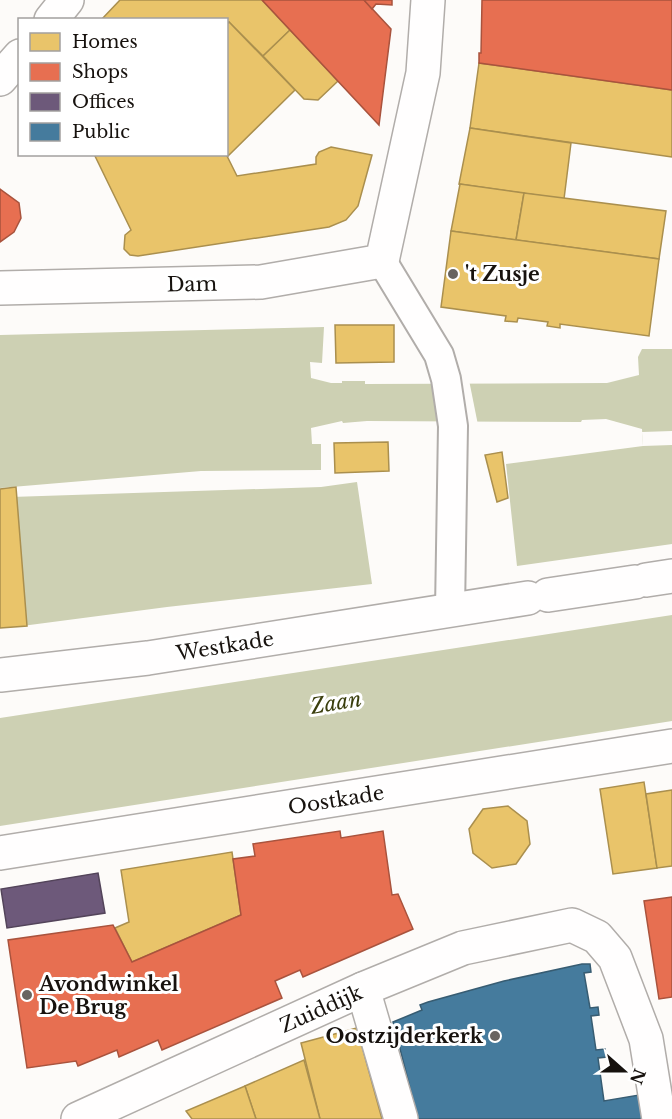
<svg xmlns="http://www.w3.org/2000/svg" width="672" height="1119" font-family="'Libre Baskerville',serif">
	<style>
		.water { fill: #cdd0b3 }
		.pier { fill: #fdfbf9 }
		.homes { fill: #e9c46a; stroke: #aa8f4e; stroke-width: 1.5 }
		.shops { fill: #e76f51; stroke: #a9533d; stroke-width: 1.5 }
		.offices { fill: #6d597a; stroke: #53445a; stroke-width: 1.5 }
		.public { fill: #457b9d; stroke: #375c72; stroke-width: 1.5 }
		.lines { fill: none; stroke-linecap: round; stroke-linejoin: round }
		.lane-casing { stroke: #b1adaa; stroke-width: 32 }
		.street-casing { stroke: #b1adaa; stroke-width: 36 }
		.lane { stroke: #fffefe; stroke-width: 28 }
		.street { stroke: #fffefe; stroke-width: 33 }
		.poi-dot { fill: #686460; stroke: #fff; stroke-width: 2 }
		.labels { text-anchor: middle; stroke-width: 6; stroke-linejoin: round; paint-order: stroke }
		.poi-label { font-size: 20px; font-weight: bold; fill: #17120e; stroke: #fff; text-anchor: start }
		.street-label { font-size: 20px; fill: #17120e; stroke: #fff }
		.water-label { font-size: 21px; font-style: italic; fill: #3a3e0d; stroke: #fff }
	</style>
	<rect width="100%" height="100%" fill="#fdfbf9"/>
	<g class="water">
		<polygon points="324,327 322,363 310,362 311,378 331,383 342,383 342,381 365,381 365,384 607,383 639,375 638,357 642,349 672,349 672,544 517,566 506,464 643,446 642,429 606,419 582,420 581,422 367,421 343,423 342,421 311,428 312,444 321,444 321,470 201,471 0,488 0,335"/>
		<polygon points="357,482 372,584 167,607 22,626 11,497 321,487"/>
		<polygon points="672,615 672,721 0,826 0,718"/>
	</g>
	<g class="pier">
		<polygon points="431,380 469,380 478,425 440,425"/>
		<polygon points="672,431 672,445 643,446 642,432"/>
	</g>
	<g class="homes">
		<polygon points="120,0 262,0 290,30 263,56 229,22 226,25 226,20 101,20"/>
		<polygon points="229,22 295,90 227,157 226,25"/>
		<polygon points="290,30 338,81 318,100 304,99 263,56"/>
		<polygon points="479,63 672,90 672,157 470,128"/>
		<polygon points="470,128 571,143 564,199 459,184"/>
		<polygon points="331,147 372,155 358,206 346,220 329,227 138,256 130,255 124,249 125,235 131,230 94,154 226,154 237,176 316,164 316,157 319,152"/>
		<polygon points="460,184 524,193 516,240 451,231"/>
		<polygon points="524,193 666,211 659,259 516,240"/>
		<polygon points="451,231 659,259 649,336 560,324 560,328 547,326 548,322 518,318 517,322 505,321 506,316 441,307"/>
		<polygon points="335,325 394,325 394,362 336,363"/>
		<polygon points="388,442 389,471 335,473 334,443"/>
		<polygon points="502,452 508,498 497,502 485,455"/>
		<polygon points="16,487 27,626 0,628 0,489"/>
		<polygon points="644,782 657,868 613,874 600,789"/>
		<polygon points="672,790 672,866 657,868 646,794"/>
		<polygon points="508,806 527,821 530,844 516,864 492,868 473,853 469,829 483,809"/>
		<polygon points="232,852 241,915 132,962 115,928 129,922 121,870"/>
		<polygon points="357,1028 382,1119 320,1119 301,1043"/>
		<polygon points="304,1060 320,1119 256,1119 245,1086"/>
		<polygon points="245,1086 256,1119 192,1119 186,1111"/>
	</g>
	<g class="shops">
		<polygon points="262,0 364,0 391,29 379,125"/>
		<polygon points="364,0 392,0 392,5 376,4 372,9"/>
		<polygon points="482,0 672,0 672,90 479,63 479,53 481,53"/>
		<polygon points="0,189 19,203 21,218 14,232 0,242"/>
		<polygon points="340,831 341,838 383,831 392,895 398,894 413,929 303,977 300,970 275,981 282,998 162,1050 158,1040 119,1057 117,1050 78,1066 76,1061 27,1068 8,940 113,925 132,962 241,915 233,859 255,856 253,844"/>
		<polygon points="672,897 672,997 659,999 644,901"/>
	</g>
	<polygon class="offices" points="98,873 105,913 7,928 1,889"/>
	<polygon class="public" points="582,964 590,964 591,972 584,973 590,1008 598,1007 599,1015 591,1016 596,1050 605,1049 607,1057 598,1058 604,1101 639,1095 643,1119 418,1119 393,1022 422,1010 420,1005 428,1002 504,981"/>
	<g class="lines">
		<g class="lane-casing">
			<polyline id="lane" points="382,261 439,355 446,379 453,426 450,610"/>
		</g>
		<g class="street-casing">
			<g id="street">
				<polyline points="51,20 67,0"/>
				<polyline points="0,79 20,56"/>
				<polyline points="0,288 261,282 382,261 423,73 428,0"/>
				<polyline points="646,580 672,576"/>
				<polyline points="548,595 635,582"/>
				<polyline points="0,675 148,658 528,598"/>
				<polyline points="0,853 672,746"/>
				<polyline points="363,989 401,1119"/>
				<polyline points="78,1119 363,989 463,948 572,925 597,937 615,958 646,1039 659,1119"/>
			</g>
		</g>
		<use href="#lane" class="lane"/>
		<use href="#street" class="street"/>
	</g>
	<g class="poi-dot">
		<circle cx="453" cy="274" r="6"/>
		<circle cx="27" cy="995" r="6"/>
		<circle cx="495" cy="1036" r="6"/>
	</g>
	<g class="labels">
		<g class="poi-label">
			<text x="465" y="281">'t Zusje</text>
			<text x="39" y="991">Avondwinkel<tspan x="39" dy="23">De Brug</tspan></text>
			<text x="483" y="1043" text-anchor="end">Oostzijderkerk</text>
		</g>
		<g class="street-label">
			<text transform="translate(192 284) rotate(-1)" y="7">Dam</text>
			<text transform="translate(225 646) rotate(-9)" y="7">Westkade</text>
			<text transform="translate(336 800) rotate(-9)" y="7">Oostkade</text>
			<text transform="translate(321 1009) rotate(-24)" y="7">Zuiddijk</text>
		</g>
		<g class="water-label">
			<text transform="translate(336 703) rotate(-9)" y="7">Zaan</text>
		</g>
	</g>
	<rect x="18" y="18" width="210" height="138" fill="#ffffff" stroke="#a2a09f" stroke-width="1.5"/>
	<rect x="30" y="33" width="30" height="18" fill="#e9c46a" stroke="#a2a09f" stroke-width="1.5"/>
	<text x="72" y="48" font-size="18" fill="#17120e">Homes</text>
	<rect x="30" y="63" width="30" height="18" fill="#e76f51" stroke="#a2a09f" stroke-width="1.5"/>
	<text x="72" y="78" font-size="18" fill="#17120e">Shops</text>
	<rect x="30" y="93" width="30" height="18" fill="#6d597a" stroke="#a2a09f" stroke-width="1.5"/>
	<text x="72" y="108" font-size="18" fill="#17120e">Offices</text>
	<rect x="30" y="123" width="30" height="18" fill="#457b9d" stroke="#a2a09f" stroke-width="1.5"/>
	<text x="72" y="138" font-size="18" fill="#17120e">Public</text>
	<g transform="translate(624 1071) rotate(111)" stroke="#ffffff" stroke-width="4.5" paint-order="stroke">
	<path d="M0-4.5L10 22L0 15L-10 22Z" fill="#17120e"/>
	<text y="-9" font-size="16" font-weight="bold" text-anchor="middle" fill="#17120e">N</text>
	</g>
</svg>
